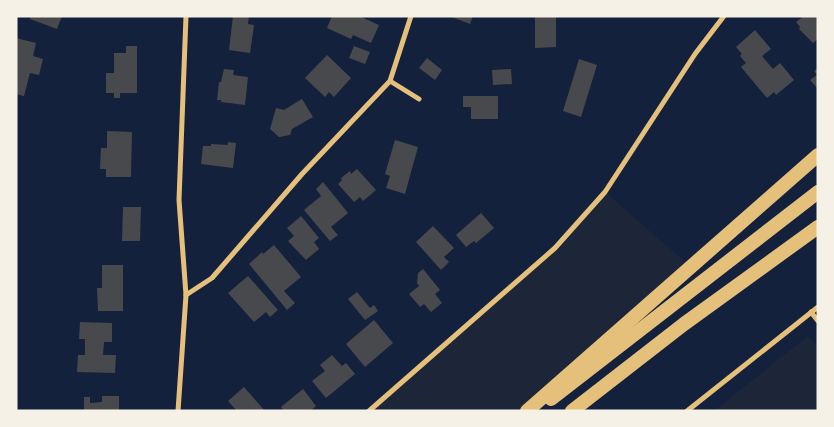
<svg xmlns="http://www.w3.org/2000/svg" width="834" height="427" font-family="Signika,sans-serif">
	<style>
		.green { fill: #1d2539 }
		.building { fill: #48494c }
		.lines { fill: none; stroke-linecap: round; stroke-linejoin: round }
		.minor { stroke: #e5c07b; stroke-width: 5 }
		.motorway { stroke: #e5c07b; stroke-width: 14 }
	</style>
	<rect width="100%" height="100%" fill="#14213d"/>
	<g class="green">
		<polygon points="605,192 691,267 527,411 369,411 555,248"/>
		<polygon points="808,336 818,348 818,411 714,411"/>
	</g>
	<g class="building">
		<polygon points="30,16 62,16 57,29 30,19"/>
		<polygon points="233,16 249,16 248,24 254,25 250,53 229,50"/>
		<polygon points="332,16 359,16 379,25 371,43 353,35 351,39 327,28"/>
		<polygon points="449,16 473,16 470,24"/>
		<polygon points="535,16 556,16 556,47 535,48"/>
		<polygon points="804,16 818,16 818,39 813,43 799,29 800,27 796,22"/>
		<polygon points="755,30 771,49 762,56 773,69 780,63 794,80 776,95 774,92 767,98 741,67 746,63 740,56 742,54 736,47"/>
		<polygon points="16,38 36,43 33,56 43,59 39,75 30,73 24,96 16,94"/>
		<polygon points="126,46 137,46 137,93 120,93 120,98 114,98 114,93 106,93 106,73 114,73 114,53 126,53"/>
		<polygon points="354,46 370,52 365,64 349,58"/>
		<polygon points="327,55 351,78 334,97 329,92 325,97 305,78"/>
		<polygon points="427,58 442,70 435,80 419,68"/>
		<polygon points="579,59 597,65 581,117 563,111"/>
		<polygon points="818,68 818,89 810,80 817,75 814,71"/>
		<polygon points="224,69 234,70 233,75 248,77 245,105 221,102 221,100 217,100 219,82 221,82"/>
		<polygon points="511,69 512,84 493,85 492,70"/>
		<polygon points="463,96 498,96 498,119 471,119 471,107 463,107"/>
		<polygon points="302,99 313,117 292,129 290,135 279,137 270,129 276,108 284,110"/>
		<polygon points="107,131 132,132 131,177 106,177 106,169 100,169 101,148 107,148"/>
		<polygon points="395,140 418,147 405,194 386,188 390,176 385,174"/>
		<polygon points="228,142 236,143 233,168 201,164 203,146 211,146 211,144 228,145"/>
		<polygon points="357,169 376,190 363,201 360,197 354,202 338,184 342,180 341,178 350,171 351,174"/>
		<polygon points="323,182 348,213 331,227 338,235 330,241 304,210 321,196 316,189"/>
		<polygon points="123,207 141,207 140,241 122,241"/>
		<polygon points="481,213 494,228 476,243 474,241 466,247 456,235"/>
		<polygon points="301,216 319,238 314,242 319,249 306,260 288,241 294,236 287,228"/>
		<polygon points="433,226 454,248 444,257 449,262 441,270 416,242"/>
		<polygon points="274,245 301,277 284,291 295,303 287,310 249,264 262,252 263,254"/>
		<polygon points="102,265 123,265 123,311 98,311 97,288 102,288"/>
		<polygon points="423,269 440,290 435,294 442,303 431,312 424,304 420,307 409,294 419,286 417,283 418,273"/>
		<polygon points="248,276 278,310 270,317 266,312 254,322 228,293"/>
		<polygon points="357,292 370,308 374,305 378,311 365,320 348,299"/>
		<polygon points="374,320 393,343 365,367 346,344"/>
		<polygon points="80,322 112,323 112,342 104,342 103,355 116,355 115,373 77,372 78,355 85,355 85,339 79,339"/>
		<polygon points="332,355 342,366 346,363 355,374 326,398 312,381 325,371 320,365"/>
		<polygon points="244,387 265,411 237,411 228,401"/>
		<polygon points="303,389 316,406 310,411 284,411 281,407"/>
		<polygon points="102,396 119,396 119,411 84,411 84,397 90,397 90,403 102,402"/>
	</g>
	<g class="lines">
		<g class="minor">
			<polyline points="390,81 419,99"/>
			<polyline points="186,295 212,278 302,174 390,81 411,16"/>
			<polyline points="811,312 818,321"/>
			<polyline points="178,411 186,295 179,200 186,16"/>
			<polyline points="369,411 555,248 605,192 695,54 724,16"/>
			<polyline points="687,411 818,307"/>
		</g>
		<g class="motorway">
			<polyline points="551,399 818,192"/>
			<polyline points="527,411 818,155"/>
			<polyline points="572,411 684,324 818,227"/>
		</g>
	</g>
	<rect width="834" height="427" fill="none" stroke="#f6f1e7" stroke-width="35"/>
</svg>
